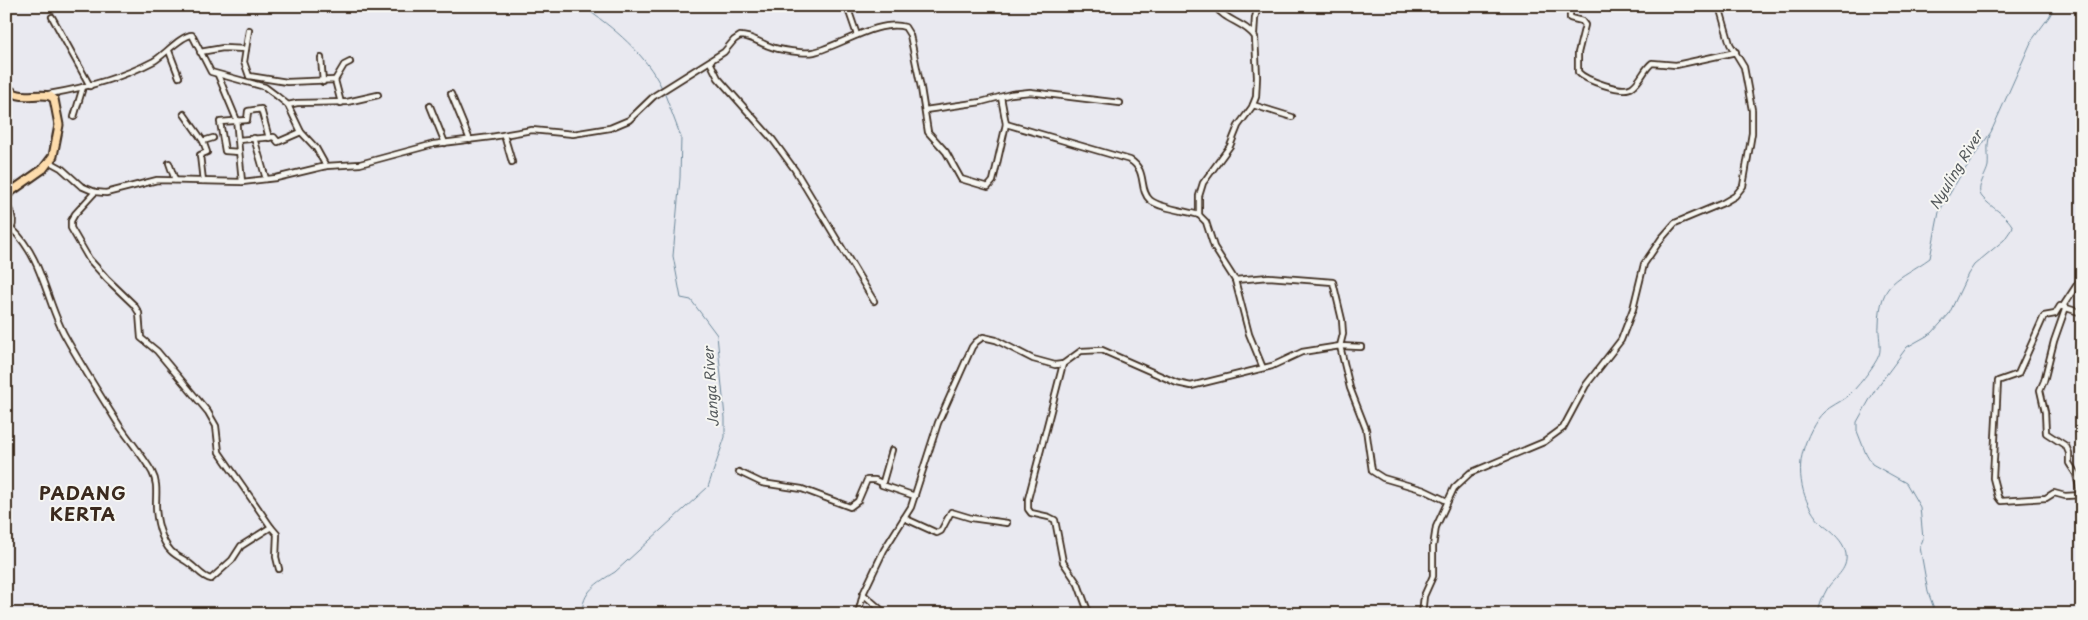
<svg xmlns="http://www.w3.org/2000/svg" width="2088" height="620" font-family="'Playpen Sans',sans-serif">
	<style>
		.lines { fill: none; stroke-linecap: round; stroke-linejoin: round }
		.stream { stroke: #6d899b; stroke-width: 1 }
		.minor-casing { stroke: #3b2a1e; stroke-width: 8 }
		.highway-casing { stroke: #3b2a1e; stroke-width: 11 }
		.minor { stroke: #f6f6f2; stroke-width: 4.5 }
		.highway { stroke: #fddcac; stroke-width: 7 }
		.labels { text-anchor: middle; stroke-width: 4; stroke-linejoin: round; paint-order: stroke }
		.water-label { font-size: 14px; font-style: italic; fill: #54595c; stroke: #f6f6f2 }
		.district-label { font-size: 18px; font-weight: bold; letter-spacing: 1px; fill: #3b2a1e; stroke: #f6f6f2 }
	</style>
	<rect width="100%" height="100%" fill="#e9e9f0"/>
	<filter id="ink" filterUnits="userSpaceOnUse"><feTurbulence type="fractalNoise" baseFrequency=".02" numOctaves="2"/><feDisplacementMap in="SourceGraphic" scale="10" xChannelSelector="R" yChannelSelector="G"/><feConvolveMatrix kernelMatrix="1 2 1 2 8 2 1 2 1" color-interpolation-filters="sRGB"/></filter>
	<g filter="url(#ink)">
		<g class="lines">
			<g class="stream">
				<path d="M 582,6 C 614,28 645,53 662,88"/>
				<path d="M 582,614 C 582,591 597,583 615,572 L 708,487 L 725,437 L 725,418 L 717,335 L 691,300 L 681,298 L 673,256 L 680,178 L 681,137 L 664,92"/>
				<path d="M 1818,614 C 1819,606 1823,596 1827,589 C 1834,577 1848,571 1846,554 C 1844,541 1832,532 1823,525 C 1804,507 1796,476 1803,451 C 1806,439 1815,420 1824,412 C 1831,406 1840,402 1847,397 C 1855,390 1875,366 1879,355 C 1882,347 1878,334 1879,325 C 1880,280 1898,281 1930,258 L 1939,212 L 1959,178 L 1991,132 L 2032,40 L 2049,17 L 2055,6"/>
				<path d="M 1936,614 L 1928,592 L 1920,547 L 1923,539 L 1920,507 L 1906,483 L 1872,464 L 1866,454 L 1857,431 L 1857,422 L 1875,390 L 1907,347 L 1932,333 L 1949,314 L 1968,274 L 1974,265 L 2004,240 L 2013,227 C 2005,213 1991,208 1982,197 C 1975,188 1986,176 1988,166 C 1989,156 1986,146 1990,135"/>
			</g>
			<g class="minor-casing">
				<g id="minor">
					<polyline points="847,6 857,35"/>
					<path d="M 1570,6 L 1570,18 L 1582,21 L 1585,25 L 1578,53 L 1578,72 C 1585,80 1623,94 1632,87 C 1641,81 1644,69 1652,63 L 1676,65 L 1736,52"/>
					<polyline points="848,11 861,6"/>
					<polyline points="52,17 90,86"/>
					<polyline points="249,30 244,62 249,76"/>
					<polyline points="1254,34 1255,18 1258,6"/>
					<polyline points="169,51 179,77"/>
					<polyline points="200,52 223,48 246,49"/>
					<polyline points="321,58 323,82"/>
					<polyline points="710,62 718,78 773,140 795,170 874,301"/>
					<polyline points="218,75 236,118 242,182"/>
					<polyline points="249,76 287,82 335,80 341,103"/>
					<polyline points="335,80 344,65 350,62"/>
					<path d="M 49,94 C 84,88 122,78 154,61 C 164,55 182,35 192,35 L 211,72 L 265,87 L 277,96 L 288,105 L 301,132 L 316,148 L 326,166"/>
					<polyline points="451,94 470,140"/>
					<polyline points="288,105 297,103 347,102 378,95"/>
					<polyline points="1253,105 1292,117"/>
					<polyline points="430,106 445,143"/>
					<polyline points="925,110 981,102 1011,94 1030,92 1120,103"/>
					<polyline points="184,114 203,141"/>
					<polyline points="74,117 83,87"/>
					<path d="M 1006,124 L 1130,160 C 1148,171 1138,189 1150,200 C 1159,208 1186,211 1199,215 L 1206,222 L 1214,247 L 1235,280 L 1249,334 L 1263,368"/>
					<polyline points="504,135 512,162"/>
					<polyline points="254,138 266,179"/>
					<polyline points="238,140 274,137 278,142 301,132"/>
					<polyline points="239,152 225,151 220,122 247,120 248,111 261,109 269,138"/>
					<path d="M 50,162 L 61,168 L 81,186 L 95,192 L 106,193 L 157,180 L 242,182 L 276,178 L 326,166 L 360,164 L 434,144 L 491,137 L 532,130 L 573,134 L 610,128 L 629,120 L 654,96 L 724,52 L 734,40 L 740,36 C 751,36 760,43 769,46 C 778,50 805,54 814,52 C 840,46 879,19 905,27 L 910,35 L 921,88 L 928,132 L 946,152 L 961,179 L 988,187 L 993,181 L 1006,124 L 1001,97"/>
					<polyline points="169,163 175,180"/>
					<polyline points="203,181 200,155 207,152 203,141 213,138"/>
					<polyline points="95,192 75,214 71,221 71,228 89,259 107,279 134,305 139,313 141,338 157,351 208,412 216,426 219,452 271,527"/>
					<path d="M 6,204 C 13,215 17,226 6,235"/>
					<path d="M 1199,215 L 1199,196 L 1203,183 L 1230,146 L 1238,126 L 1252,107 L 1256,97 L 1257,77 L 1255,37 C 1245,22 1225,21 1215,6"/>
					<path d="M 12,229 C 42,257 46,300 64,334 C 81,365 100,395 119,425 C 130,441 142,455 152,472 C 158,483 156,493 156,505 C 156,519 161,541 171,551 C 177,557 184,559 190,564 C 197,569 203,578 211,579 L 232,560 L 241,546 L 271,527 L 277,534 L 276,557 L 279,569"/>
					<polyline points="1235,280 1269,277 1333,282 1342,320 1343,334 1340,346 1361,347"/>
					<polyline points="2063,306 2082,277"/>
					<polyline points="2066,307 2054,341 2044,381 2040,390 2045,412 2046,433 2066,446 2069,453 2069,463 2076,474 2079,487 2082,488"/>
					<polyline points="2082,313 2060,306 2055,314 2044,316 2018,374 1998,381 1993,478 1998,497 2001,501 2046,498 2054,493 2065,496 2082,495"/>
					<polyline points="1063,364 1028,499 1028,509 1031,513 1049,517 1055,520 1063,562 1078,584 1089,614"/>
					<polyline points="892,450 882,485 915,496"/>
					<polyline points="739,472 762,483 802,489 850,507 858,501 867,480 875,480 882,483"/>
					<polyline points="904,518 937,533 941,531 951,512 971,518 1007,523"/>
					<polyline points="863,594 886,614"/>
					<polyline points="858,614 863,594 884,550 911,507 938,423 972,347 976,342 983,337 996,340 1033,359 1055,365 1063,364 1081,351 1102,350 1177,383 1191,386 1272,366 1302,352 1340,346 1350,388 1366,429 1372,471 1383,478 1424,490 1447,501"/>
					<polyline points="1422,614 1424,596 1433,576 1433,547 1436,527 1454,488 1470,473 1544,442 1563,428 1586,385 1621,340 1633,309 1644,264 1661,239 1675,223 1723,203 1735,196 1743,186 1752,133 1752,110 1744,67 1730,44 1719,6"/>
				</g>
			</g>
			<g class="highway-casing">
				<path id="highway" d="M 6,85 C 17,103 34,92 50,96 L 54,99 L 59,125 L 53,156 L 43,169 L 6,195"/>
			</g>
			<use href="#minor" class="minor"/>
			<use href="#highway" class="highway"/>
		</g>
	</g>
	<g class="labels">
		<g class="water-label">
			<text transform="translate(1956 170) rotate(-59)" y="5">Nyuling River</text>
			<text transform="translate(711 387) rotate(-94)" y="5">Janga River</text>
		</g>
		<g class="district-label">
			<text x="83" y="500">PADANG<tspan x="83" dy="21">KERTA</tspan></text>
		</g>
	</g>
	<rect width="2088" height="620" fill="none" stroke="#f6f6f2" stroke-width="25"/>
	<rect x="12" y="12" width="2063" height="595" fill="none" stroke="#3b2a1e" stroke-width="2" filter="url(#ink)"/>
</svg>
